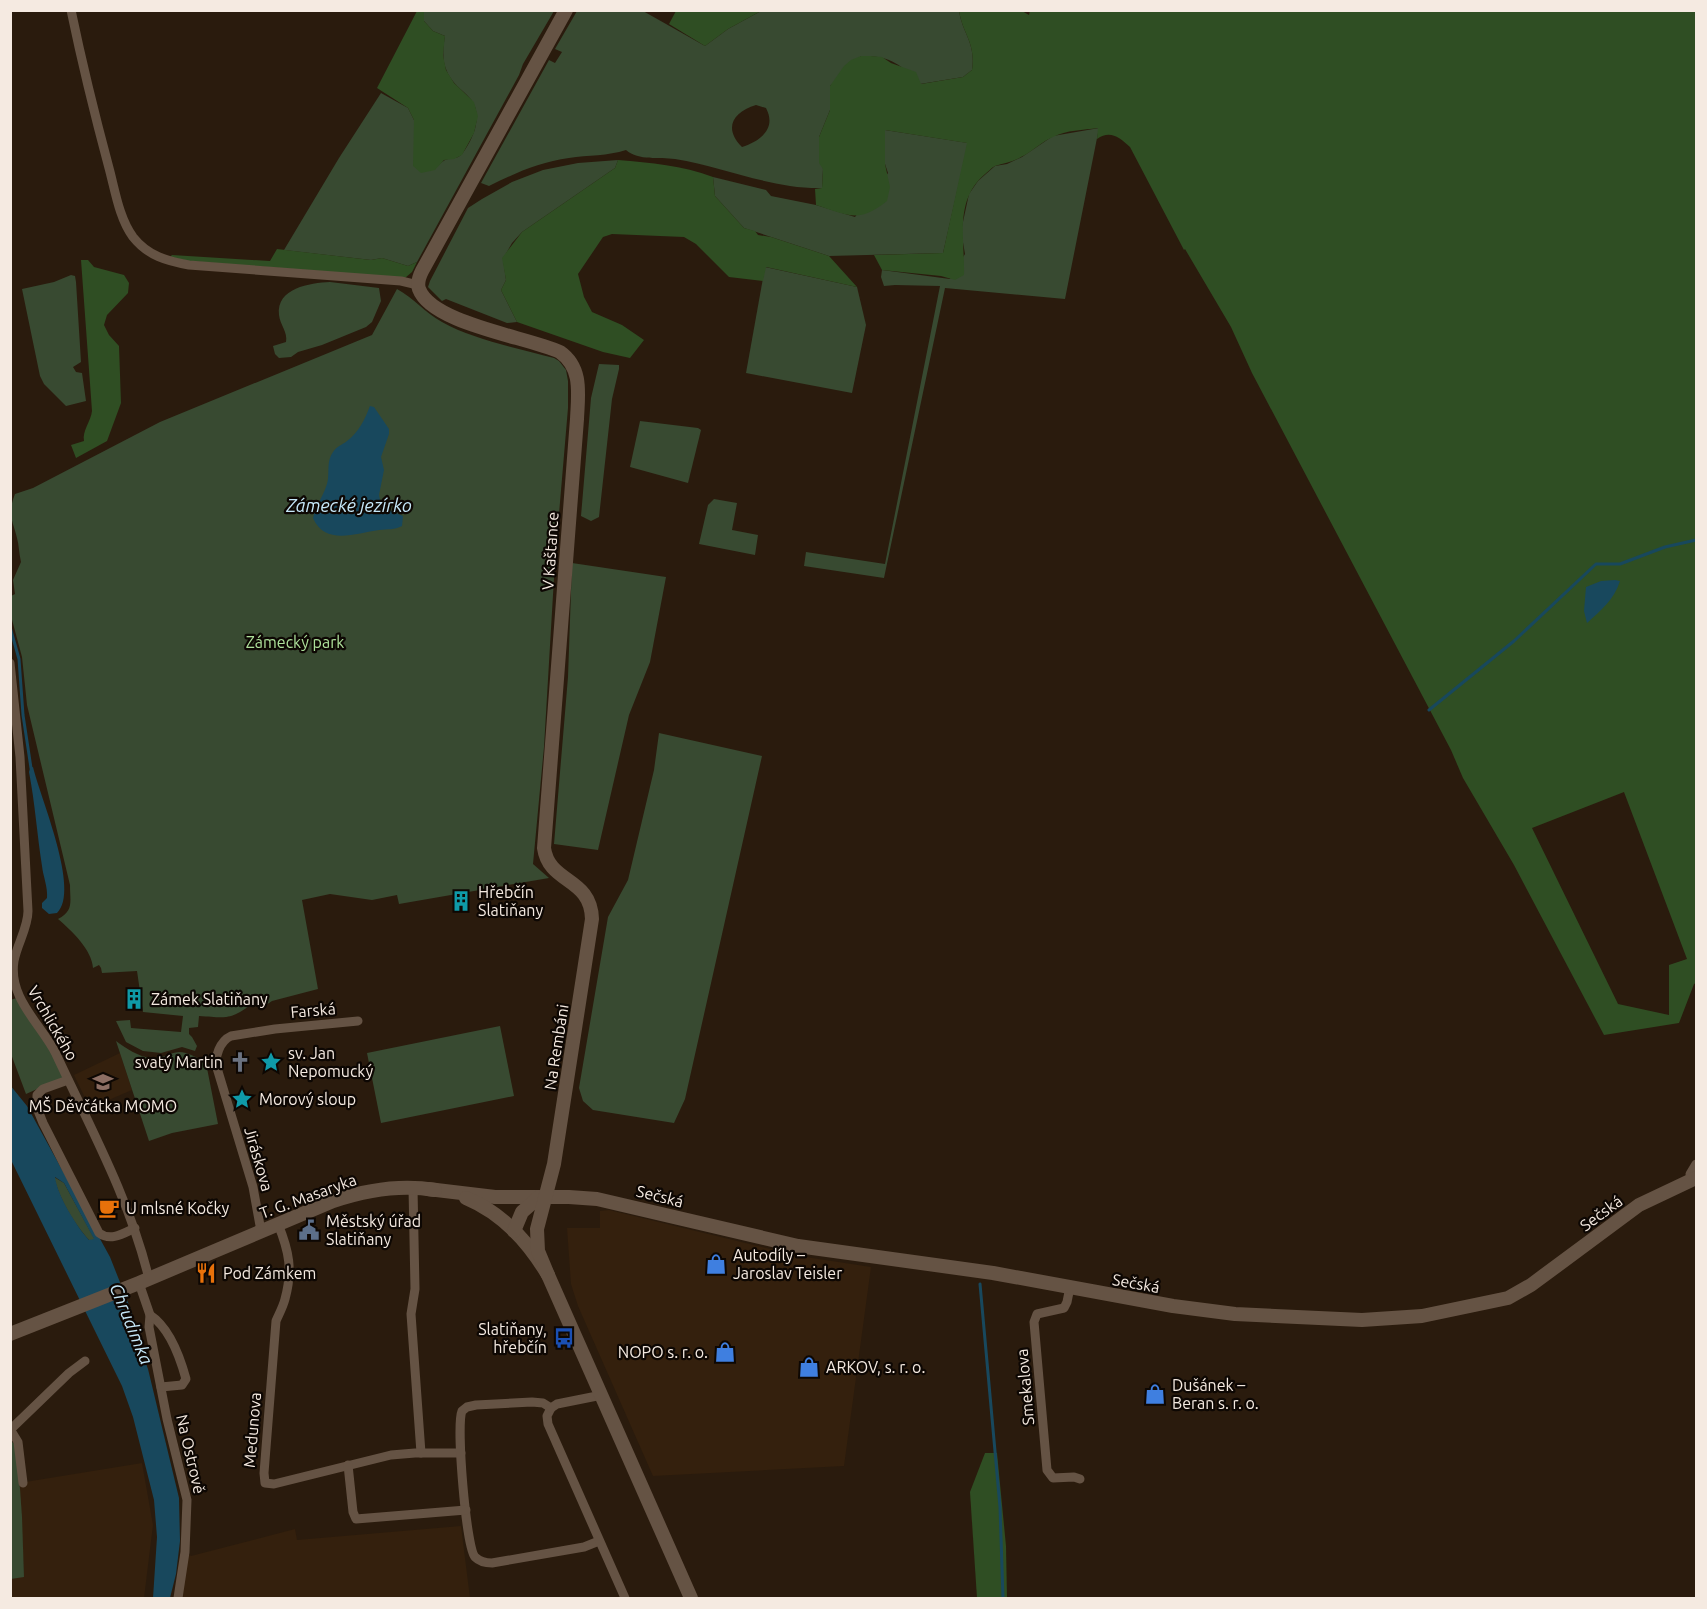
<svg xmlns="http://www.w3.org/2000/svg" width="1707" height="1609" font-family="Ubuntu,sans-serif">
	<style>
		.built { fill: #34200d }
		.green { fill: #384a31; fill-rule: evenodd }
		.forest { fill: #2f4e23; fill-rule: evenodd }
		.water { fill: #18485d; fill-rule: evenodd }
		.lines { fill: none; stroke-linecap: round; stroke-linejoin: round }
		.stream { stroke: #18485d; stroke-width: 3 }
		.street { stroke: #655344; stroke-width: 9 }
		.secondary { stroke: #655344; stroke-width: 14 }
		.labels { text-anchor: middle; stroke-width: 4.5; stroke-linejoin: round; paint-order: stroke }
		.street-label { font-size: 16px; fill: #f5eae1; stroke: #0d0703 }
		.park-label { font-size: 16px; fill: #ade09a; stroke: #0d0703 }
		.poi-label { font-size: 16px; fill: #f5eae1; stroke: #0d0703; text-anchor: start }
		.water-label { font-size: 18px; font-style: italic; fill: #c6e8f9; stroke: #0d0703 }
	</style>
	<rect width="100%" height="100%" fill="#2a1b0d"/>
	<g class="built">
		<polygon points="120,1053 132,1090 90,1108 74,1075"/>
		<polygon points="609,1210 799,1256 871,1267 844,1466 653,1476 578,1306 571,1284 567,1228 600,1228 600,1211"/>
		<polygon points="142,1463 153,1525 144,1598 11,1598 11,1579 24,1576 19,1483"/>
		<polygon points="461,1526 470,1598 182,1598 188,1554 191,1556 295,1529 297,1540"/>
	</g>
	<g class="green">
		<path d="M 424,11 L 554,11 L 523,64 L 519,75 L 417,262 L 408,266 L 382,258 L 371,260 L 284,250 L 339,158 L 381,93 L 408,108 L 414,120 L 415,134 L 434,170 C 437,167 441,162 445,160 C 451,157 457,160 462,154 C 467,148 473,136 475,129 C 484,93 456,96 446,69 C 442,59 443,47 445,36 L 433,31 L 424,21 Z"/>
		<path d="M 577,11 L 643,11 L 705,46 L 728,29 L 761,11 L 959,11 C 963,35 976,43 972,70 L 963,77 L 920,84 C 902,65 889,55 861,56 L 830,86 L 830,110 L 819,137 L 823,169 L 822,188 C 771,189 725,167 675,159 C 659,157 639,161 626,150 C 608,156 588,155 569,158 C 540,162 515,173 489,186 L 481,183 L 549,60 L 555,63 L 562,52 L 555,49 ZM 756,105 L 766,108 C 777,129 760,141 742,147 C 723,128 733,112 756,105 Z"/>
		<polygon points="1099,128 1065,299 945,288 884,578 804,566 806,552 885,564 940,286 895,285 884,286 881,277 882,270 950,279 965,254 961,231 969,194 978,181 995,166 1007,164 1022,157 1053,136"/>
		<polygon points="885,130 968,143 943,253 829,256 744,228 715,196 713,177 766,190 771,196 816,205 855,217 888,173 885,164"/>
		<polygon points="618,160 615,168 522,232 512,243 503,259 506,280 501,290 517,322 507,323 446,299 442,301 428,287 430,281 468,208 482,199 512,182 543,170 578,163"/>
		<polygon points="765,267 857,287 866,325 852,393 746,373"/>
		<polygon points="71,275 75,276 76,282 81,362 73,367 76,372 82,373 86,401 66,406 44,384 40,376 22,289 54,282"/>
		<path d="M 330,282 L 379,288 L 381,301 L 372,322 L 366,327 L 322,345 L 298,352 L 291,357 L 279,358 L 275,354 L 273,346 L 286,342 C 288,332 280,325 279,315 C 276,288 310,283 330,282 Z"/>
		<path d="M 397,289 C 414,298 425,313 442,322 C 474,340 518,348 554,358 L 559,361 L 566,370 L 568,381 L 568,408 L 555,561 L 544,747 L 533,864 L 549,878 L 399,904 L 397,895 L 372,900 L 330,894 L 302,900 L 318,989 L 272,1001 L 260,1009 L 255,1002 C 230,1020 229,1018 199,1016 L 198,1027 L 189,1028 L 189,1034 L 192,1037 L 197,1046 L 195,1051 L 182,1047 L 161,1053 L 143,1051 L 126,1042 L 116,1021 L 130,1020 L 131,1028 L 181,1032 L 183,1016 L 143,1012 L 137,971 L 102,973 L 101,968 L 99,965 L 93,968 C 92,950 72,931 58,919 C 74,911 70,902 70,885 L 27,705 L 22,657 L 11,616 L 11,596 L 15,594 L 13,580 L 21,562 C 19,554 19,545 17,538 C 12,518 7,515 15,494 L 33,488 L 160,422 L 372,335 Z"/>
		<polygon points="599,364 619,365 619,369 612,399 599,517 591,521 581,516 591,398"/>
		<polygon points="640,421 698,428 701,430 688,483 630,467"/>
		<polygon points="714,499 737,503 732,530 758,535 755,555 699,544 708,505"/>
		<polygon points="572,563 666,577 650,662 629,715 598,850 554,844 568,677"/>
		<polygon points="659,733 762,756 685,1099 674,1123 593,1110 583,1101 579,1088 608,917 628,880 654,770"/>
		<polygon points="17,998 40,1031 64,1077 26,1094 11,1054 10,1000"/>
		<polygon points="500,1026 514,1096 381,1123 367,1053"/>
		<path d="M 116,1041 C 127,1049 137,1056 151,1058 C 161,1059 169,1053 179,1052 C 188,1052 198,1058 206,1063 L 218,1124 L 172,1133 L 149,1141 Z"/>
		<path d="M 54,1177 L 64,1183 L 95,1240 L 89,1240 C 74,1224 59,1198 54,1177 Z"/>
		<polygon points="11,1441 17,1446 22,1517 24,1577 11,1579"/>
	</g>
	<g class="forest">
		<path d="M 1030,10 L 1696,11 L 1696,983 L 1694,984 L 1679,1023 L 1604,1035 L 1514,865 L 1463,778 L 1451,750 L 1252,373 L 1231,327 L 1185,249 L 1184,250 L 1130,147 C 1119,137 1110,130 1097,139 L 1098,128 C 1084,130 1066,130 1053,137 C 1041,142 1032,152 1021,157 C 1013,162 1004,163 995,166 C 991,168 988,172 984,175 C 954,201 965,241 964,275 L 955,280 L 941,276 L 882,270 L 874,255 L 943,253 L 967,143 L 885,130 L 885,164 L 890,187 L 887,201 C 858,224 848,215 816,205 L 815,189 L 822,188 L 823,169 L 819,163 L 819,137 L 830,110 L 830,86 L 844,66 L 851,60 L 861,56 L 871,56 L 882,57 L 891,63 L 916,72 L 921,84 L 963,77 L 972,70 C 976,43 963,35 959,11 L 1022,11 L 1029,15 ZM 1624,792 L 1687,959 L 1669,965 L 1669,1015 L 1618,1004 L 1532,828 Z"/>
		<polygon points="417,11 424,11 424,21 433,31 445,36 443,55 446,70 454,83 474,102 478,116 474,133 462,155 454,159 444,160 435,170 421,173 413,166 414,120 408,108 377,88"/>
		<polygon points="676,11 676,10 761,11 728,29 705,46 669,24"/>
		<path d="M 618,160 C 651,163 682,165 713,177 L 715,196 L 744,228 L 755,231 L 758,235 L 771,237 L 829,256 L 857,287 L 766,267 L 763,281 L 729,277 L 696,244 L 684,237 L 612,234 L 603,237 L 578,274 L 584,297 L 592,312 L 622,325 L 644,340 L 630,358 L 603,352 L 517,322 L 501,290 L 506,280 L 502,258 L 522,232 L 615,168 Z"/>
		<polygon points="277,249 371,260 382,258 408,266 417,262 412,272 405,278 189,261 170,257 172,255 270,261"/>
		<path d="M 81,260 L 88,260 L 94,267 L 124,275 L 129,283 L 128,293 L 107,315 L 104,325 L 109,335 L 119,346 L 121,403 L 107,441 L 76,458 L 71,445 L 84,441 C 82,431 91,421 92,411 Z"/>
		<polygon points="985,1453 997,1453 1006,1546 1007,1598 977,1598 970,1492"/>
	</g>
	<g class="water">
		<path d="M 370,406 L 374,407 L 389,429 L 389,434 L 381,457 L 384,470 L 379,495 L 380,500 L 389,510 L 403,516 L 402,526 C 394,530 388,529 379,530 C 356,533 325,546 313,518 C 316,504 326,493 328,479 C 329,469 327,461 333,452 C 337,446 342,445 347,441 C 359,432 365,419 370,406 Z"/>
		<path d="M 1615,580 L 1620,581 C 1614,600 1601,610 1587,623 L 1584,611 L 1586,587 L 1601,581 Z"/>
		<path d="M 33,767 C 40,797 81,891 57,913 L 49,914 L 42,908 L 42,903 L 47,898 C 48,887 43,876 42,866 C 37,834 35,803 29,772 L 30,768 Z"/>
		<path d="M 10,1085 L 27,1106 L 110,1257 L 131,1310 L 141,1350 L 148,1369 L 179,1498 L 180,1541 L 176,1574 L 170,1598 L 153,1598 L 157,1537 L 154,1500 L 133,1417 L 122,1386 L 11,1160 ZM 55,1177 L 64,1183 L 94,1239 L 89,1240 C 77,1227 57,1195 55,1177 Z"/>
	</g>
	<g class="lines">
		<g class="stream">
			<polyline points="10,627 19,659 23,715 31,768"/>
			<polyline points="1429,710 1514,641 1596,564 1620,564 1665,547 1696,540"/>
			<polyline points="980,1284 1000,1507 1003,1598"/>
		</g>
		<g class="street">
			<path d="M 71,10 C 82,63 95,116 109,168 C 115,190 119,218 133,237 C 148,256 167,261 189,265 L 401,281 L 418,285"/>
			<path d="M 10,663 L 20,757 L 28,911 C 28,928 17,944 14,961 C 8,998 41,1024 56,1054 C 90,1127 130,1200 149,1279"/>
			<path d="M 68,1080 L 43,1089 L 37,1095 L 37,1108 L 43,1123 L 99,1233 C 111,1242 124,1233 135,1228"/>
			<polyline points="1691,1180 1690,1174 1696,1164"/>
			<polyline points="413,1188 415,1289 411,1314 421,1453"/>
			<path d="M 278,1224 C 289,1251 293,1270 285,1299 C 283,1307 279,1314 276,1321 L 264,1473 L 265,1483 L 274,1484 L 391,1455 L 415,1453 L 461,1453"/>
			<path d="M 261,1231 L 253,1187 L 217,1068 C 214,1057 220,1041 231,1036 L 275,1029 L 358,1021"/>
			<polyline points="139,1283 150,1315 149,1327 167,1419 187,1500 185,1552 178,1598"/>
			<polyline points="1070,1287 1067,1302 1064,1308 1037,1314 1034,1322 1047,1470 1053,1478 1074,1477 1080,1479"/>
			<path d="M 150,1315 C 170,1328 180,1357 186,1379 L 182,1385 L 161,1387"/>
			<path d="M 551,1408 L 543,1403 L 532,1402 L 476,1405 L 467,1407 L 462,1411 C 456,1425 466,1547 475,1557 C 480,1562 487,1563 492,1563 L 584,1547 L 599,1541"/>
			<polyline points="551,1408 547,1416 548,1424 625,1598"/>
			<polyline points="551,1408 557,1404 602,1395"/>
			<polyline points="10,1429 18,1442 23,1483"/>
			<polyline points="11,1429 69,1373 85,1361"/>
			<polyline points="348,1465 353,1512 356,1519 466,1510"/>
		</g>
		<g class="secondary">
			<polyline points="428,1189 495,1197 569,1197 597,1199 798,1246 993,1273 1173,1306 1235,1314 1362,1320 1422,1316 1508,1298 1531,1285 1639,1205 1696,1178"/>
			<path d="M 466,1198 C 502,1213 528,1241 548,1275 L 691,1598"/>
			<polyline points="514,1231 522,1212 539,1197"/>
			<path d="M 548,1275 L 538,1251 L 537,1229 L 554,1164 L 592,919 C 591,877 549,884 544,848 L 577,419 C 578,395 583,368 560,352 C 528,337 432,324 419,289 C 417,283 419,277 422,271 L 566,10"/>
			<path d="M 10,1334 L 139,1283 L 333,1201 C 366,1190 401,1184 435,1190"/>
		</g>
	</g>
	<defs>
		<g id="building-bare" transform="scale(1.62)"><path d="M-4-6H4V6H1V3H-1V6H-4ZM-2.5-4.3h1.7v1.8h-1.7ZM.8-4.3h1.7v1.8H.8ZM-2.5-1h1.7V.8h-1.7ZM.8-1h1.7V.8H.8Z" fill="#0f9aa8" stroke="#0d0703" stroke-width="2.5" paint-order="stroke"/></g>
		<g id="church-bare" transform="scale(1.62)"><path d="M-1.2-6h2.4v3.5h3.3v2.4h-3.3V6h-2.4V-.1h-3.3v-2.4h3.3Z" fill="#6b7280" stroke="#0d0703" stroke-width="2.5" paint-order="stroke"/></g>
		<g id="sight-bare" transform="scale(1.62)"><path d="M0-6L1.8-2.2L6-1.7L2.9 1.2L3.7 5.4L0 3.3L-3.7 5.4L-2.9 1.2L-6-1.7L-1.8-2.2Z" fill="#0f9aa8" stroke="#0d0703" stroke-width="2.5" paint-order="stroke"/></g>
		<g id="school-bare" transform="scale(1.62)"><path d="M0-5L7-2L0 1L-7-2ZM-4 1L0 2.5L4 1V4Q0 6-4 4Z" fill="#8d6e63" stroke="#0d0703" stroke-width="2.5" paint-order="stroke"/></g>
		<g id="cafe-bare" transform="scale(1.62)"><path d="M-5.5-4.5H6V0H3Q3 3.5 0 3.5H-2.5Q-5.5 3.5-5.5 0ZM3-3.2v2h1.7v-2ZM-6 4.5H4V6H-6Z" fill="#e8710a" stroke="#0d0703" stroke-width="2.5" paint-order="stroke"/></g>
		<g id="civic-bare" transform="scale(1.62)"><path d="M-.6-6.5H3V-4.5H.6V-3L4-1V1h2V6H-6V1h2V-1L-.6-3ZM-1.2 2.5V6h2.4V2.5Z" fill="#5c6f8a" stroke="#0d0703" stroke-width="2.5" paint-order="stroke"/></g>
		<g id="shop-bare" transform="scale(1.62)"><path d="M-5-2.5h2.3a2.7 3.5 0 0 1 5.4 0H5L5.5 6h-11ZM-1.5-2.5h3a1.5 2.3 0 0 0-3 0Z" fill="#3f7fe0" stroke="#0d0703" stroke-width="2.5" paint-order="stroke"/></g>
		<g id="restaurant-bare" transform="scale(1.62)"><path d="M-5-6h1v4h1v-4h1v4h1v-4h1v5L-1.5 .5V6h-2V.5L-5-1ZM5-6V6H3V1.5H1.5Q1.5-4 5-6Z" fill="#e8710a" stroke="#0d0703" stroke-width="2.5" paint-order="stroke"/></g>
		<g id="bus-bare" transform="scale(1.62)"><path d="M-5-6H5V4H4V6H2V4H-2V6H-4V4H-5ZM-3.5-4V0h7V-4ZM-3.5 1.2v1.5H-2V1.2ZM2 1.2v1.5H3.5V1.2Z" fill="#1a4fb4" stroke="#0d0703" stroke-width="2.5" paint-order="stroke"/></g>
	</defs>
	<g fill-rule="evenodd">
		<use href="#building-bare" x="461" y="901"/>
		<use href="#building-bare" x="134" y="999"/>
		<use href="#church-bare" x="240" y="1062"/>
		<use href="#sight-bare" x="271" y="1062"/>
		<use href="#school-bare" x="103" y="1082"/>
		<use href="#sight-bare" x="242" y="1099"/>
		<use href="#cafe-bare" x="109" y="1208"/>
		<use href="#civic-bare" x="309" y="1230"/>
		<use href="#shop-bare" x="716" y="1264"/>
		<use href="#restaurant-bare" x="206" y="1273"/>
		<use href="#bus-bare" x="564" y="1338"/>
		<use href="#shop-bare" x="725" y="1352"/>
		<use href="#shop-bare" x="809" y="1367"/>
		<use href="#shop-bare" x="1155" y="1394"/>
	</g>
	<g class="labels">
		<g class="street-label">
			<text transform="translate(550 551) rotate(-86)" y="6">V Kaštance</text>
			<text transform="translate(313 1010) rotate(-5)" y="6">Farská</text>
			<text transform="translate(53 1023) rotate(60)" y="6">Vrchlického</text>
			<text transform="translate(556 1047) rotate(-81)" y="6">Na Rembáni</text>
			<text transform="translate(259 1159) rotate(74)" y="6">Jiráskova</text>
			<text transform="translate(308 1196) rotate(-20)" y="6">T. G. Masaryka</text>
			<text transform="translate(660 1196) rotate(14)" y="6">Sečská</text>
			<text transform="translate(1601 1213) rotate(-36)" y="6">Sečská</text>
			<text transform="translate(1136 1283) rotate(10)" y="6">Sečská</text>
			<text transform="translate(1025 1387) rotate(-95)" y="6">Smekalova</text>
			<text transform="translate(252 1430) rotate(-85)" y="6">Medunova</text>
			<text transform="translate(191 1454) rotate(77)" y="6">Na Ostrově</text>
		</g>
		<g class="park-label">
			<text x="295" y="648">Zámecký park</text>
		</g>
		<g class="poi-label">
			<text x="478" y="898">Hřebčín<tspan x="478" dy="18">Slatiňany</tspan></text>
			<text x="151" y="1005">Zámek Slatiňany</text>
			<text x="288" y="1059">sv. Jan<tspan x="288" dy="18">Nepomucký</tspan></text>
			<text x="223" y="1068" text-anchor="end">svatý Martin</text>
			<text x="259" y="1105">Morový sloup</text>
			<text x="103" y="1112" text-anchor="middle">MŠ Děvčátka MOMO</text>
			<text x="126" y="1214">U mlsné Kočky</text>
			<text x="326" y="1227">Městský úřad<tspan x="326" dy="18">Slatiňany</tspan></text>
			<text x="733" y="1261">Autodíly –<tspan x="733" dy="18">Jaroslav Teisler</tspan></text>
			<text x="223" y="1279">Pod Zámkem</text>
			<text x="547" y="1335" text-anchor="end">Slatiňany,<tspan x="547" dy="18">hřebčín</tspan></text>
			<text x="708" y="1358" text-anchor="end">NOPO s. r. o.</text>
			<text x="826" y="1373">ARKOV, s. r. o.</text>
			<text x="1172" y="1391">Dušánek –<tspan x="1172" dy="18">Beran s. r. o.</tspan></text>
		</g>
		<g class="water-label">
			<text x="349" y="512">Zámecké jezírko</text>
			<text transform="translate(131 1324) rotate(68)" y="6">Chrudimka</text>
		</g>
	</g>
	<rect width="1707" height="1609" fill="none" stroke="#f5eae1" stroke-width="24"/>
</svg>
